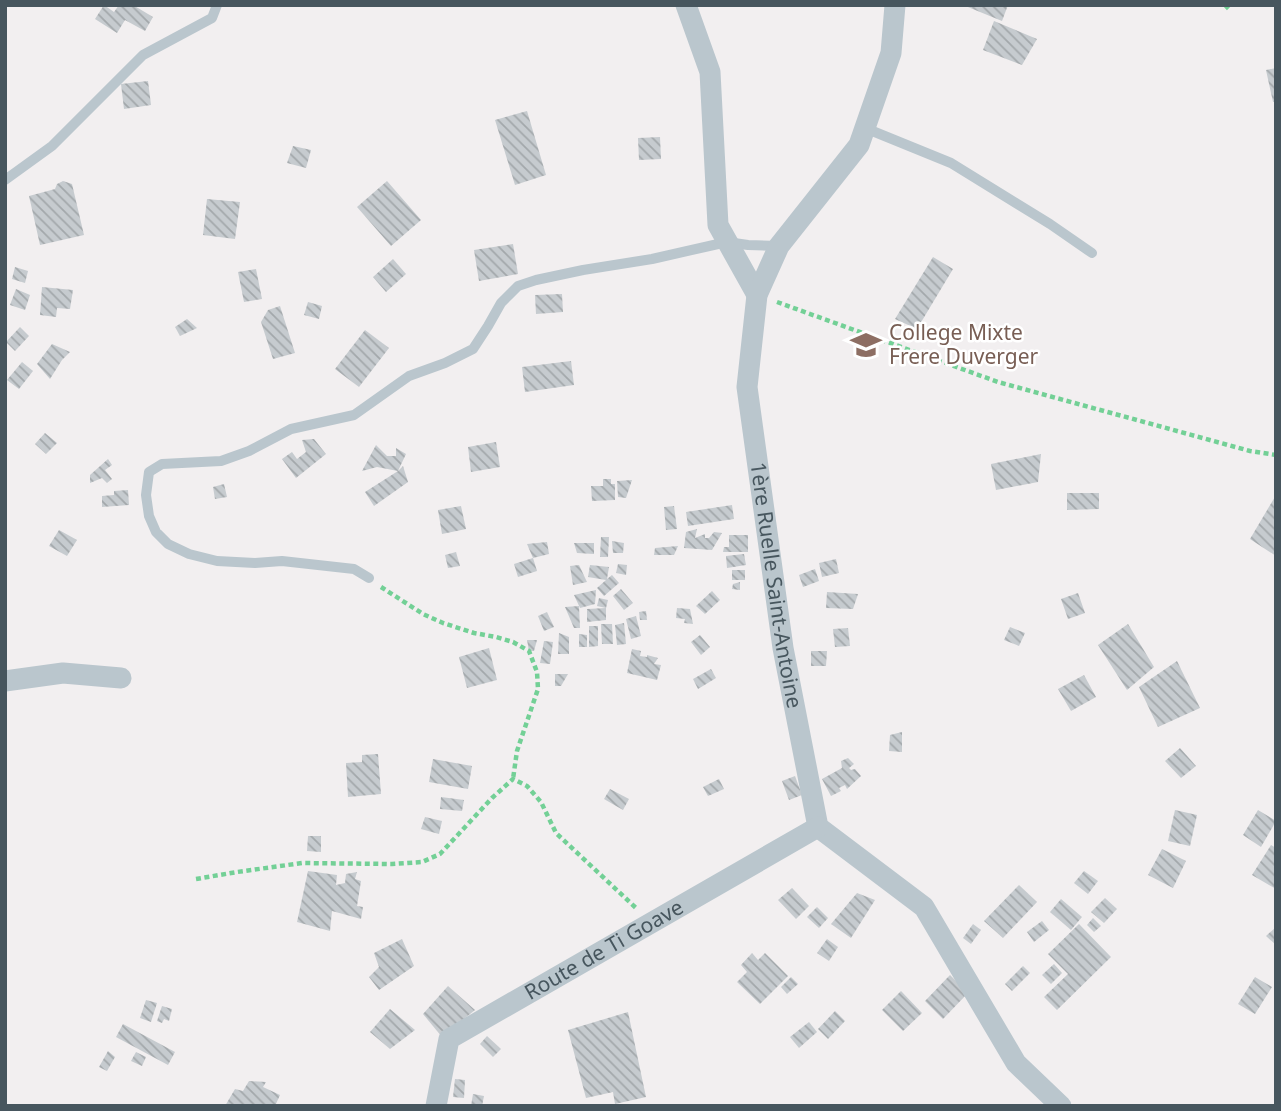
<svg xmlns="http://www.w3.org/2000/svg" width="1281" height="1111" font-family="'Noto Sans',sans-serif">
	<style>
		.building { fill: url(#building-back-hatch) }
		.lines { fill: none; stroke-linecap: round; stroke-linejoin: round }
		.path { stroke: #73d096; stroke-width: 4.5; stroke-dasharray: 5 3.5; stroke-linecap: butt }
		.lane { stroke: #bac6cd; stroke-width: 10 }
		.street { stroke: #bac6cd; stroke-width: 21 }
		.labels { text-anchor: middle; stroke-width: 5; stroke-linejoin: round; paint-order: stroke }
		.education-label { font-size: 21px; fill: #785e54; stroke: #fff; text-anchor: start }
		.street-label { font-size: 21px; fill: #47565e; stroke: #fff }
	</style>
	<defs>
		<pattern id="building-back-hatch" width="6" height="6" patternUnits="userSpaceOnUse" patternTransform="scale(1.75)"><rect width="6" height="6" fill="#c6cbcf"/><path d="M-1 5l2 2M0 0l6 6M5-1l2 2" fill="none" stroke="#a3a8ab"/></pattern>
	</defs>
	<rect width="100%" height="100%" fill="#f2eff0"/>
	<g class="building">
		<polygon points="104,5 114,12 119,5 133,5 153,17 145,31 125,20 117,33 95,19"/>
		<polygon points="963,5 1008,5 1002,21"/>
		<polygon points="994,21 1037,39 1022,65 983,50"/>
		<polygon points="1276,68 1276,102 1273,102 1266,70"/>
		<polygon points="148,81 151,105 124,109 121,84"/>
		<polygon points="527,111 546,175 515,185 495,120"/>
		<polygon points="660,137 661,159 639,160 638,138"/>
		<polygon points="293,146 311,150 306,168 287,163"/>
		<polygon points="63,181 72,184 84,235 40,245 29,196 55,189 57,184"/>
		<polygon points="387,181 421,220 391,246 357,207"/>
		<polygon points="207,199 240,202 235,239 203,235"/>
		<polygon points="513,244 518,274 479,281 474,250"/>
		<polygon points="933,257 953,269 917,329 895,319"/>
		<polygon points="393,259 406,274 386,292 373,277"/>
		<polygon points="15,267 28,271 25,283 12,279"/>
		<polygon points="256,269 262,299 244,302 238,272"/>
		<polygon points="42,287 73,290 70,309 57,308 56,317 40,315"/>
		<polygon points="16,289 30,295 25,310 10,305"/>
		<polygon points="562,294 563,312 536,314 535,295"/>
		<polygon points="308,302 322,306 319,319 304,315"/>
		<polygon points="280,306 295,353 273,359 261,322 268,310"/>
		<polygon points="187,319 197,328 180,336 175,327"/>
		<polygon points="20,327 29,336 15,351 6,342"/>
		<polygon points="365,330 389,348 359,387 335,369"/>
		<polygon points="52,344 70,352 62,360 50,379 37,364"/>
		<polygon points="571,361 574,385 525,392 522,367"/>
		<polygon points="22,362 33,371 19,389 7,380"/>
		<polygon points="45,433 57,443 46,454 35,444"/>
		<polygon points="314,439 326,454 296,478 282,459 292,452 297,459 306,452 302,440"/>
		<polygon points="496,442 500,467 471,472 468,447"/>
		<polygon points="376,445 387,456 396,456 396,448 406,454 398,471 403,466 408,482 374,506 365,492 398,471 377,467 362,471"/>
		<polygon points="1041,454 1038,482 996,490 991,464"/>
		<polygon points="108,459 112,465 105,470 112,479 107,483 102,478 90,483 90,475"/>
		<polygon points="603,479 611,479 611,484 615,484 615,500 592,501 591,486 603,486"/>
		<polygon points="632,480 626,498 618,497 617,481"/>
		<polygon points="224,484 227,497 215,499 213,487"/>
		<polygon points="128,490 129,505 102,507 102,496 114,495 114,491"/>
		<polygon points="1067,493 1099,493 1099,509 1067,510"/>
		<polygon points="1276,495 1276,556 1250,539"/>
		<polygon points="732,505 734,519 688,526 686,512"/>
		<polygon points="461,506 466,529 442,534 438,510"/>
		<polygon points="674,506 677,529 666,530 664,507"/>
		<polygon points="697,529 695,538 705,534 705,538 709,538 714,532 722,533 712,550 684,548 686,532"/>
		<polygon points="59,530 77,540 67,556 49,546"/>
		<polygon points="729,535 748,535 748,552 723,552 724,547 729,547"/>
		<polygon points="601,537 609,537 608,557 600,557"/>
		<polygon points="612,541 624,543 623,553 613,553"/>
		<polygon points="547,542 549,554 533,558 527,544"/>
		<polygon points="574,543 594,543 594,554 577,553"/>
		<polygon points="678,546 674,555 654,555 655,548"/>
		<polygon points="456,552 460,566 448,568 445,555"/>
		<polygon points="744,554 746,565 727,568 726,556"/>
		<polygon points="533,558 537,571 518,577 514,564"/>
		<polygon points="836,559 839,573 822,577 819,563"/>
		<polygon points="618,564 627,565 626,575 616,573"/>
		<polygon points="579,565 587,582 573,585 570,566"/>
		<polygon points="590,565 609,567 607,579 612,575 619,583 604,596 597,588 606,580 588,577"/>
		<polygon points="815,569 819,581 803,587 799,575"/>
		<rect x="732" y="570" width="13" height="10"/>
		<polygon points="740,582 740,590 732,589 733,584"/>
		<polygon points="621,589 633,603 624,610 613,596"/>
		<polygon points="596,590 595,604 580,608 574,595"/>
		<polygon points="712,591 720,600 705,614 696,606"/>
		<polygon points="827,592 858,594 853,609 826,608"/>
		<polygon points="1078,593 1085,613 1068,619 1061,599"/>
		<polygon points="599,598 608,600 606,608 597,606"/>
		<polygon points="579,606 580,628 574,628 565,607"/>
		<polygon points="606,608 606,620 587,622 587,609"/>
		<polygon points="677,608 690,609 693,624 684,623 685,619 676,618"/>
		<polygon points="646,611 647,620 640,620 639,612"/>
		<polygon points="547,612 554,627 544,631 538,616"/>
		<polygon points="636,616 641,636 631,639 626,619"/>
		<polygon points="624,623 626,644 617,645 615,625"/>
		<polygon points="601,624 612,624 613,644 602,644"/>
		<polygon points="1128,624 1154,667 1127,690 1098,645"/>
		<polygon points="589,626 598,626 598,646 589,647"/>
		<polygon points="1010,627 1025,633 1019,646 1004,640"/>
		<polygon points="848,628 850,646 835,647 833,629"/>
		<polygon points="559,633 569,637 569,654 558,654"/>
		<polygon points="579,634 587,635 587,647 579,647"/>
		<polygon points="700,635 710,647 701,655 691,642"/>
		<polygon points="527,640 537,640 534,651 529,651"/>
		<polygon points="544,641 553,642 550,664 540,663"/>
		<polygon points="489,648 497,680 467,688 459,657"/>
		<polygon points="632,649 641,651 640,656 647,657 647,655 658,658 654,664 661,665 657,680 627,673"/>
		<polygon points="811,651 827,651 826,666 811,666"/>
		<polygon points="1177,661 1200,708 1158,727 1139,687"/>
		<polygon points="711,669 716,678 698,689 693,679"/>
		<polygon points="555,674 568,674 561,686 555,686"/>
		<polygon points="1084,675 1096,697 1071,711 1058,689"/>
		<polygon points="902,732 902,752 889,751 890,735"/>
		<polygon points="1180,748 1196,766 1181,778 1165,761"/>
		<polygon points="378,754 381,794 348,797 346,763 362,762 362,755"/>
		<polygon points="848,758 854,764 849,768 851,770 855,769 861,776 847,789 845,785 839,788 841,791 831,796 822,779 842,768 841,761"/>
		<polygon points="433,759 472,766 468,789 429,782"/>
		<polygon points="795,776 802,795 789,800 782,781"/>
		<polygon points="719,779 724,789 708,796 703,787"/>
		<polygon points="610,789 629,799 623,810 604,799"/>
		<polygon points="441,797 464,800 462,811 440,809"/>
		<polygon points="1175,810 1197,815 1190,846 1168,841"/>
		<polygon points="1258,810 1276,821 1261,847 1243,835"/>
		<polygon points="425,817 442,821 439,834 421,829"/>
		<polygon points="308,836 321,836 321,852 307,851"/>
		<polygon points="1271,845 1276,848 1276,889 1252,875"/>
		<polygon points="1162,849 1186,861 1173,888 1148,875"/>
		<polygon points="308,871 337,875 336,885 345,883 346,874 357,872 355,879 361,881 357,906 363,907 361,919 332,911 330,931 297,922"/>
		<polygon points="1084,871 1098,881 1088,894 1074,883"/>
		<polygon points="1019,885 1037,902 1003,938 984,921"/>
		<polygon points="792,888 809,906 796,919 778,900"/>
		<polygon points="857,893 875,900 851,938 831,924"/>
		<polygon points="1105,898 1117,909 1104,923 1091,912"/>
		<polygon points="1061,899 1082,917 1071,930 1050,912"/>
		<polygon points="817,907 828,918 819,928 807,917"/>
		<polygon points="1093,918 1101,926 1094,932 1087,925"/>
		<polygon points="1042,921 1049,930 1034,942 1027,932"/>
		<polygon points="973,924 981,930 971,944 963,938"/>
		<polygon points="1079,924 1111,957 1057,1010 1044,997 1068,974 1048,954"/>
		<polygon points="1276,927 1276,945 1266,936"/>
		<polygon points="402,939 414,966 379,990 369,977 379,967 374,953"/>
		<polygon points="827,939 838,947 829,961 817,953"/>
		<polygon points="752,953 758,960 765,953 788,976 760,1004 737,982 747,972 741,965"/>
		<polygon points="1054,964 1062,973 1051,984 1042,975"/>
		<polygon points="1023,966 1030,973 1012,991 1005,984"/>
		<polygon points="950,975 968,993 943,1019 925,1001"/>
		<polygon points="791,977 798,984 787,994 781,987"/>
		<polygon points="1255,977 1272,987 1255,1014 1238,1004"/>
		<polygon points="448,986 475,1010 442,1037 423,1014"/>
		<polygon points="901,991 922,1013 903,1031 882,1010"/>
		<polygon points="146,1000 157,1003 151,1022 140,1018"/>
		<polygon points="162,1006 172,1009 169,1021 164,1019 162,1023 157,1021"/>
		<polygon points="390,1009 415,1030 390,1049 370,1032"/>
		<polygon points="835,1011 845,1021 828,1039 818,1029"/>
		<polygon points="628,1012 646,1097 615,1104 613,1092 586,1098 568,1030"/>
		<polygon points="809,1022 817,1032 799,1048 790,1037"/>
		<polygon points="123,1024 175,1052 168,1065 116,1037"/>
		<polygon points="487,1036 501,1049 493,1057 480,1044"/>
		<polygon points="108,1051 115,1057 107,1071 99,1067"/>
		<polygon points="136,1052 146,1057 142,1066 131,1061"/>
		<polygon points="455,1079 465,1080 464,1098 453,1097"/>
		<polygon points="249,1081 266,1082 263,1087 280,1095 275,1106 225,1106 235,1089 243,1091"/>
		<polygon points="473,1094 484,1096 482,1106 471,1106"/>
	</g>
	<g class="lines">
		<g class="path">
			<polyline points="1225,5 1231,11"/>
			<polyline points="777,302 998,382 1250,451 1276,455"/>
			<polyline points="381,587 423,614 443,623 474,633 496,637 513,642 529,651 537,672 538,689 517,751 513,779"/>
			<polyline points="196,879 237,872 302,863 392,864 422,862 440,854 492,798 513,779 527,786 541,802 556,833 636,908"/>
		</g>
		<g class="lane">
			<polyline points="865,128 951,163 1050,224 1092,253"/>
			<polyline points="5,180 52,146 143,55 212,18 217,5"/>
			<polyline points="369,578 354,569 282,561 255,563 217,561 189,554 168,544 156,532 149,516 146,495 149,472 162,464 221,461 249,451 291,429 354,415 409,376 445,363 473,349 488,326 501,303 518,286 536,280 583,270 652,259 727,242 748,245 779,246"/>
		</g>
		<g class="street">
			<polyline points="686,5 710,72 718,225 757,295"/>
			<path id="s1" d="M 895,5 L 891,53 L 859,145 L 779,246 L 757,295 L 747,387 L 783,648 L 818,827 L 924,907 L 1016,1063 L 1061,1106"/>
			<polyline points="5,681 63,673 121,678"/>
			<path id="s2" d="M 436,1106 L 449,1039 L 818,827"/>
		</g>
	</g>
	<defs>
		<g id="school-bare" transform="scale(2.415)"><path d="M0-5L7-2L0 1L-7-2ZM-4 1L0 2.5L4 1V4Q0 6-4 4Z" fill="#8d6e63" stroke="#fff" stroke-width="2.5" paint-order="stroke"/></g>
	</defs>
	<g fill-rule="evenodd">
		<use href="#school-bare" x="866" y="345"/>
	</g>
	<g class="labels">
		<g class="education-label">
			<text x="889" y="340">College Mixte<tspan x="889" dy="24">Frere Duverger</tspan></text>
		</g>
		<g class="street-label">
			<text dy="7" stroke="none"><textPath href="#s1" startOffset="621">1ère Ruelle Saint-Antoine</textPath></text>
			<text dy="7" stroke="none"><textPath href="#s2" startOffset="247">Route de Ti Goave</textPath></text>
		</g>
	</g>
	<rect width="1281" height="1111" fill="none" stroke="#47565e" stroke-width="14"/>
</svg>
